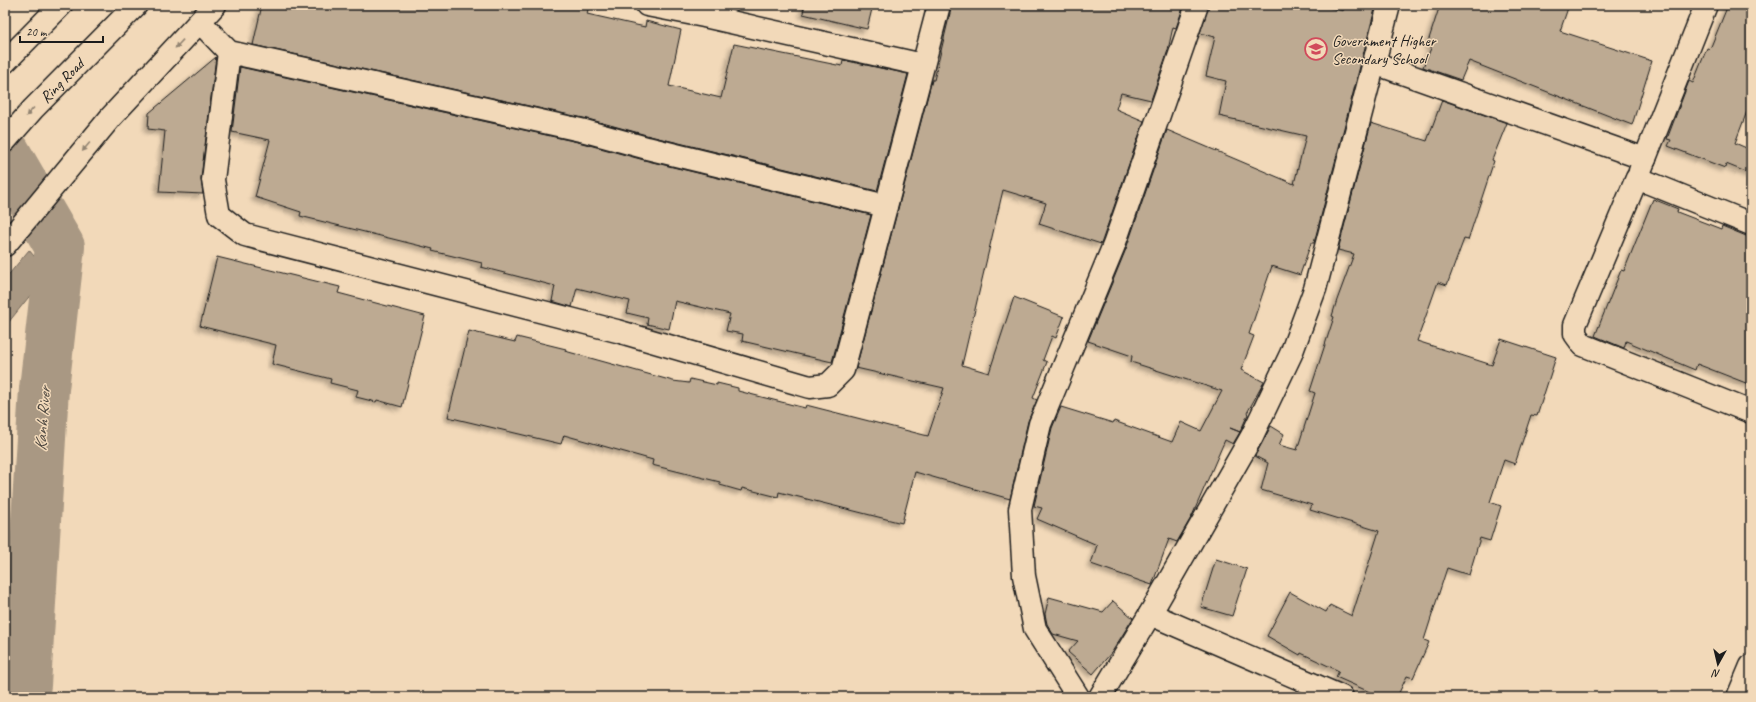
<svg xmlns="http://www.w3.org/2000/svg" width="1756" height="702" font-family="Caveat,sans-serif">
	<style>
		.water { fill: #a99883; stroke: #71665a }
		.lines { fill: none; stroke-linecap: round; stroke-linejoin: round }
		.river { stroke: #a99883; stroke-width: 50 }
		.building { fill: #bdaa92; stroke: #1c1c1c; filter: url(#shadow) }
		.minor-casing { stroke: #1c1c1c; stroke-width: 25 }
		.major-casing { stroke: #1c1c1c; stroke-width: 25 }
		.highway-casing { stroke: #1c1c1c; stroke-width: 25 }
		.minor { stroke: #f2d9b9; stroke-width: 22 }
		.major { stroke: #f2d9b9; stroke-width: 22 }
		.highway { stroke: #f2d9b9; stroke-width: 22 }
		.oneway { fill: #928472 }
		.labels { text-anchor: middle; stroke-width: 3; stroke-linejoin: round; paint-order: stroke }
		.poi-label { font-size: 16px; fill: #1c1c1c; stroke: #f2d9b9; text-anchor: start }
		.street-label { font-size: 16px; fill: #1c1c1c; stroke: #f2d9b9 }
		.water-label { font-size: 17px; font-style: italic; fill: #4d4740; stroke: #f2d9b9 }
	</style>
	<defs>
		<filter id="shadow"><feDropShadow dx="-3.5" dy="3.5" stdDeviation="2" flood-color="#0004"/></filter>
	</defs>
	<rect width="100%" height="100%" fill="#f2d9b9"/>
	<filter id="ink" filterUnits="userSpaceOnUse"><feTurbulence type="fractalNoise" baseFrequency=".025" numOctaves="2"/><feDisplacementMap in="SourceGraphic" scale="8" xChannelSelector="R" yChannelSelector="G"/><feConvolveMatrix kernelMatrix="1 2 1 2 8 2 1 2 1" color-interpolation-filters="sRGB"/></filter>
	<g filter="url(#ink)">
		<polygon class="water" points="29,250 48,273 8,323 5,320 5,279"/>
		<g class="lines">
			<polyline class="river" points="5,152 60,247 44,389 26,685 15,697"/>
		</g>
		<g class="building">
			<polygon points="262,5 589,5 587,14 645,27 646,21 681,30 669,86 721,98 734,44 842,66 843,60 908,74 877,191 650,136 588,119 253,45"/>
			<polygon points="804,5 873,5 867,29 803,14"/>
			<polygon points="952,5 1184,5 1176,28 1173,27 1168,50 1151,100 1121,93 1116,109 1144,121 1101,244 1039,224 1046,203 1003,190 962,365 989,373 1014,297 1064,317 1056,338 1052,336 1043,360 1047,362 1033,398 1037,400 1028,421 1010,499 915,472 902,523 779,492 778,497 742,488 741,491 720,485 720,482 652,465 653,460 564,435 561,444 448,417 469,331 515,342 517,337 566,349 565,351 673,381 689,383 690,379 717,385 717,383 738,388 738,391 805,408 806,405 928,436 944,388 856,368 932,80 934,80"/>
			<polygon points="1209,5 1319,5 1343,11 1345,5 1376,5 1314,243 1311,243 1300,275 1272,266 1249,334 1254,336 1241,370 1264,382 1247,413 1248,414 1240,432 1230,428 1240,432 1233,444 1225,440 1192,516 1177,542 1169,539 1152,585 1091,564 1097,545 1037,519 1042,508 1034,506 1052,428 1061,407 1113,423 1114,421 1172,442 1181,422 1201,431 1222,391 1131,362 1132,356 1088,341 1126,249 1167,130 1294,184 1306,136 1219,116 1226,81 1206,76 1215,37 1200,33"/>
			<polygon points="1440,5 1569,5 1560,31 1652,61 1632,125 1469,61 1461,80 1423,67 1432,46 1427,45"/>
			<polygon points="1728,5 1751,5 1751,101 1735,143 1751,150 1751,174 1726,164 1725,168 1668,146 1671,140 1667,139 1689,81 1693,83 1707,48 1710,49"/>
			<polygon points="216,57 201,178 203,194 159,192 165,131 148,129 149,113"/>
			<polygon points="240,67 582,143 644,160 871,215 832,362 742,341 743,334 726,331 730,314 675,301 669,329 647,324 648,318 627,313 630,301 577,288 572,307 552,301 555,286 481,267 482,263 432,251 433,249 300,216 301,212 255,197 270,140 232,132"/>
			<polygon points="1442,100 1507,123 1492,160 1494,161 1468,240 1464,239 1447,285 1438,282 1417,341 1492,365 1501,339 1556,357 1537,416 1531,415 1515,464 1504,460 1490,502 1501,506 1490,541 1480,538 1469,575 1447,568 1424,640 1429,642 1413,678 1407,676 1397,697 1381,697 1336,677 1339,671 1301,653 1300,655 1267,636 1290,592 1326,612 1330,605 1352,616 1379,531 1310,510 1312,505 1261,490 1268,463 1255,456 1271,426 1284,434 1279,445 1297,450 1315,393 1310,391 1334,317 1332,316 1337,300 1354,254 1338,250 1371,123 1427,141"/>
			<polygon points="1653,199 1678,209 1677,212 1721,229 1722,226 1751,238 1751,385 1697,364 1695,370 1626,341 1624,348 1595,336 1621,270 1624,271"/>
			<polygon points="217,257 340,287 338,293 425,316 402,407 377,400 376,402 356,397 358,390 330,383 331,379 272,364 276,345 200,326"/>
			<polygon points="1216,559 1247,569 1232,616 1201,607"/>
			<polygon points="1049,597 1103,612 1113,601 1133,618 1112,652 1093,674 1068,652 1078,641 1053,634 1047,624 1045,614"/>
		</g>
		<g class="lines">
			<g class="minor-casing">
				<g id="minor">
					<polyline points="647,5 704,16 923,65"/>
					<polyline points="200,22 229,52 585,131 647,148 886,206"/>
					<polyline points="229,52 213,180 219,215 245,235 617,331 810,387 828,385 843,370 939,5"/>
					<polyline points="1374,63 1645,159"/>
					<polyline points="1640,171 1706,5"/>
					<polyline points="1751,224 1637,178 1575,325 1575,334 1583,345 1751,412"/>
					<polyline points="1150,614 1342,697"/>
					<polyline points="1078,697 1035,629 1024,576 1020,509 1040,424 1114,245 1197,5"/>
					<polyline points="1100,697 1150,614 1252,436 1291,354 1315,289 1389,5"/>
					<polyline points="1738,697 1751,666"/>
				</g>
			</g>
			<g class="major-casing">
				<g id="major">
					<polyline points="5,62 61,5"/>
					<path id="s1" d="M 5,141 L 33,109 L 136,5"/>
				</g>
			</g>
			<g class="highway-casing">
				<polyline id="highway" points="5,245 111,117 215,5"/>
			</g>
			<use href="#minor" class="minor"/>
			<use href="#major" class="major"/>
			<use href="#highway" class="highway"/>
		</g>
		<defs><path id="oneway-solid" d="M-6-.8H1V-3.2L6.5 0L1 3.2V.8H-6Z"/></defs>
		<g class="oneway">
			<use href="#oneway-solid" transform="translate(179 44) rotate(133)"/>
			<use href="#oneway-solid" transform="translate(30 112) rotate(132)"/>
			<use href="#oneway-solid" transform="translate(86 147) rotate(130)"/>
		</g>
	</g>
	<defs>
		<g id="school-ring" transform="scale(1.15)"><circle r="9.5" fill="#f2d9b9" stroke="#d1495b" stroke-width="1.5"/><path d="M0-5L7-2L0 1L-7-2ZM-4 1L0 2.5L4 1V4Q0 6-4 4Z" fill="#d1495b"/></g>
	</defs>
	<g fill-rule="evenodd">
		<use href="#school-ring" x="1316" y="49"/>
	</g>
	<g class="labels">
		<g class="poi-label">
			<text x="1332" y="46">Government Higher<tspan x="1332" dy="18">Secondary School</tspan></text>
		</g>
		<g class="street-label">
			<text dy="6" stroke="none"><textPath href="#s1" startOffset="83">Ring Road</textPath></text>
		</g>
		<g class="water-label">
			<text transform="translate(42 419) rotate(-86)" y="6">Kanh River</text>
		</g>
	</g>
	<rect width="1756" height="702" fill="none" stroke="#f2d9b9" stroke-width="20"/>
	<rect x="10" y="10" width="1736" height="682" fill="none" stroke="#1c1c1c" stroke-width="1.5" filter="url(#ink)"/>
	<g transform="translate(1718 664) rotate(188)" stroke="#f2d9b9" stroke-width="3" paint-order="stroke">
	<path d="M0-3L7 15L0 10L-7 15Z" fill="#1c1c1c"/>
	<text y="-6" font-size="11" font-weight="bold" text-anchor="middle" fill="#1c1c1c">N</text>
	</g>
	<path d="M20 36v6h83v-6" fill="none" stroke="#1c1c1c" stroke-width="2"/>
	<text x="26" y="36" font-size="12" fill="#1c1c1c" stroke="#f2d9b9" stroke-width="3" paint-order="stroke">20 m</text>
</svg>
